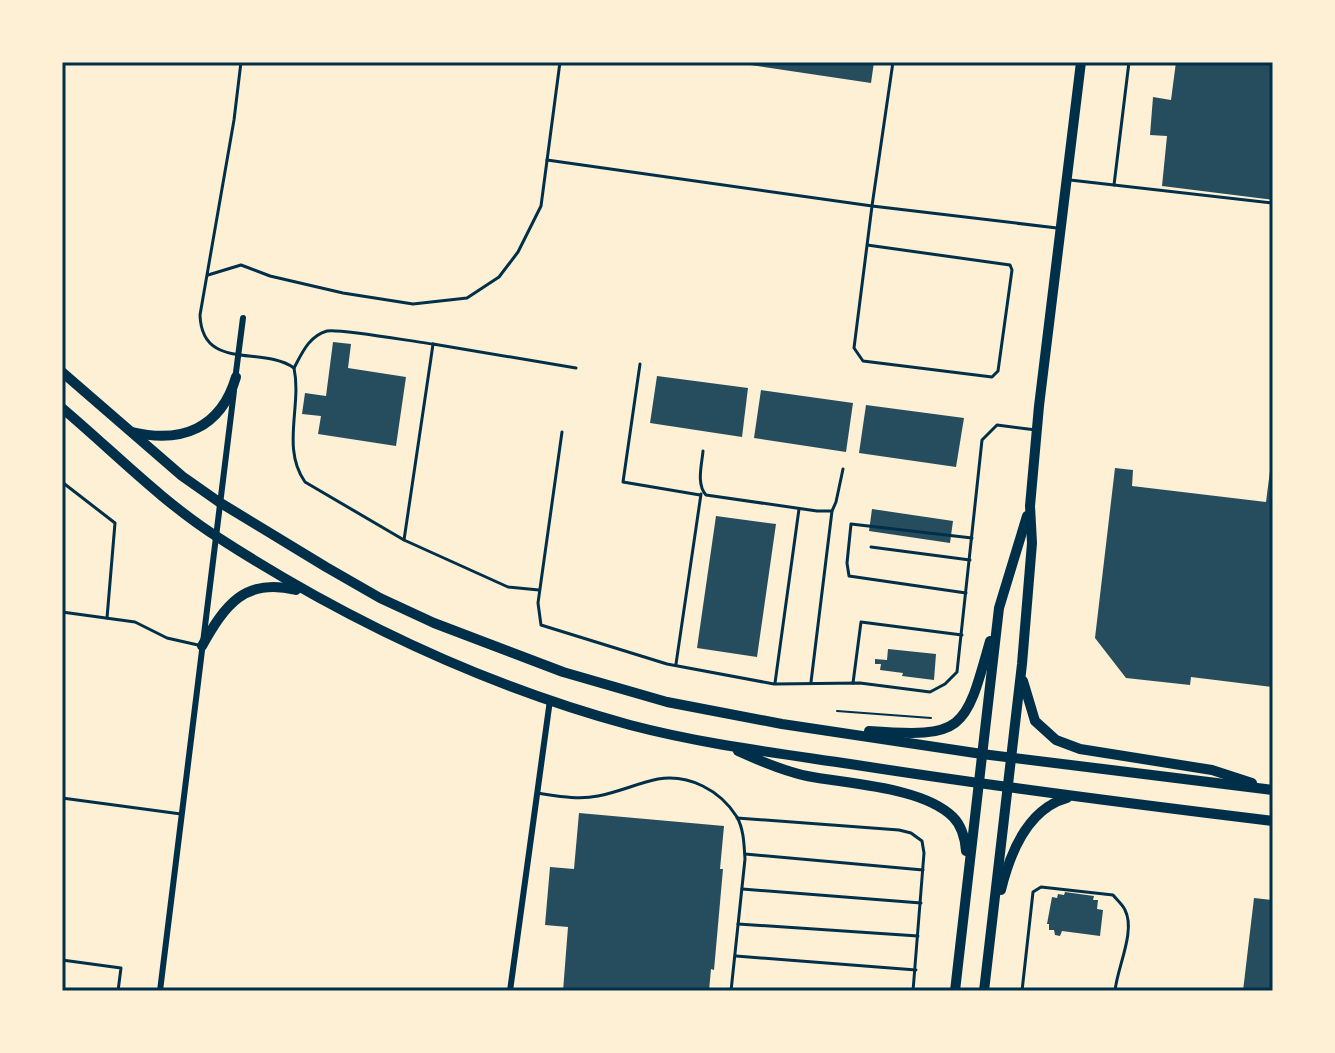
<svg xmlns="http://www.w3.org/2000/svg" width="1335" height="1053" font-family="Lora,serif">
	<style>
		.building { fill: #264d5e }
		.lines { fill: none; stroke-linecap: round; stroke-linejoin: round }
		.path { stroke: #003049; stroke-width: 2 }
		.service { stroke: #003049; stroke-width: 3 }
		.minor { stroke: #003049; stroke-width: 6 }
		.primary { stroke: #003049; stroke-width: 10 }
		.neatline { fill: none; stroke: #003049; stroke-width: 3 }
	</style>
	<rect width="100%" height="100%" fill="#fdf0d5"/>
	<g class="building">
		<polygon points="730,62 874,62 871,83"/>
		<polygon points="1176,62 1273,62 1273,200 1162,186 1167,136 1150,135 1153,97 1171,100"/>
		<polygon points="333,342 351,344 348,368 406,377 396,446 318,434 321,416 302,414 305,393 326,396"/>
		<polygon points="657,376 748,388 742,437 650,423"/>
		<polygon points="761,390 853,403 846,452 754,438"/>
		<polygon points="866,405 964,418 956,467 859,453"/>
		<polygon points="1115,468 1133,470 1132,486 1266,502 1270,471 1273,471 1273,687 1191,677 1190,685 1126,678 1095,638"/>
		<polygon points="872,509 953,521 950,543 869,531"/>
		<polygon points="716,516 776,524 757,657 697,648"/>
		<polygon points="888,649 936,654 934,680 902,676 903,673 880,670 881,664 875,664 875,659 887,660"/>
		<polygon points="579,813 724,826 720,869 723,869 714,970 711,969 709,991 563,991 568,927 545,925 550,867 574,869"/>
		<polygon points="1065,892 1094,896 1093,900 1098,900 1097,909 1103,910 1100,936 1062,931 1060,936 1055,935 1054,930 1049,930 1049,924 1047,924 1052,897 1057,898 1058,894 1064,895"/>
		<polygon points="1254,898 1273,900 1273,991 1243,991"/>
	</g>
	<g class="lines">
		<polyline class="path" points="837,711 931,718"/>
		<g class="service">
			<path d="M 241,62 L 234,120 L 200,315 C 202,372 262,345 294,368 C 302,406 281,448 305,482 L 404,540"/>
			<polyline points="893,62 872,206 1057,228"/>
			<polyline points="547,160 872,206 854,348 863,361 992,377 998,371 1012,270 1010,265 867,245"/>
			<polyline points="1070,180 1273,203"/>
			<polyline points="1114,185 1129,62"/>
			<polyline points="208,275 241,265 270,276 343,293 413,304 467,298 499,277 518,252 541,206 560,62"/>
			<polyline points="640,364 623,482 700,495"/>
			<path d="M 294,368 C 302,353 309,336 327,331 C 338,328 415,342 433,344"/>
			<polyline points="562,432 538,603 541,625 667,664 774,684 860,683 930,692 945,684 957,672 982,440 997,425 1036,430"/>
			<path d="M 703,451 C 702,464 696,484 706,495 L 817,511 L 832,511 L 836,502 L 843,469"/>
			<polyline points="62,482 115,523 107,618"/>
			<polyline points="871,547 970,560"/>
			<polyline points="539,590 508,587 404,540 431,358 433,344 576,368"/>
			<polyline points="966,593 849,576 847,563 851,524 972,538"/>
			<polyline points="62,612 135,622 167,638 198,645"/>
			<polyline points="676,664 701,494"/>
			<polyline points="811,682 832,511"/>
			<polyline points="775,683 799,509"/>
			<polyline points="853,683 861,622 962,635"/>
			<path d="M 537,793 C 558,796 578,800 598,796 C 619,792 638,783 658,779 C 689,774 720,790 737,817 C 744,830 744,845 745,859 L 731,991"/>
			<polyline points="62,798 181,814"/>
			<polyline points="737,818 899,830 911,833 922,841 924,853 913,991"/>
			<polyline points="745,854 923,870"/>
			<polyline points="742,889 921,903"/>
			<polyline points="738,924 918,936"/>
			<polyline points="736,956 916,970"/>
			<polyline points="62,960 121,968 118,991"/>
			<path d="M 1022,991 L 1033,892 L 1041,887 L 1113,895 C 1117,900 1123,905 1125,910 C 1136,931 1117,968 1115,991"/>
		</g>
		<g class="minor">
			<polyline points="235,380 243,318"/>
			<polyline points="160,991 234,391"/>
			<polyline points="510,991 550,700"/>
		</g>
		<g class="primary">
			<polyline points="62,372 182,476 219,502 326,567 380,598 434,623 563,672 667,702 782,724 982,754 1273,790"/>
			<path d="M 62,408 C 113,451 162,502 219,538 C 346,620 483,685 630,725 C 702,744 776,753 850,764 C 991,786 1132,804 1273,821"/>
			<path d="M 132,432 C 182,444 221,428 236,377"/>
			<path d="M 202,646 C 225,605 245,577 296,590"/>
			<polyline points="1023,681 1035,721 1056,740 1080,749 1212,770 1252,783"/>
			<path d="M 869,731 C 964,738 965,731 990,641"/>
			<path d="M 738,751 C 760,761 783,771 807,776 C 848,784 923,787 953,817 C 962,826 965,838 966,851"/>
			<path d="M 1001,890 C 1010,853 1027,809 1067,798"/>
			<polyline points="955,991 999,608 1027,516"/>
			<polyline points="984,991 1022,664 1032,543 1030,506 1039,406 1081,62"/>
		</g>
	</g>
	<rect width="1335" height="1053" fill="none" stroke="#fdf0d5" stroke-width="128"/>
	<rect x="64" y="64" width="1207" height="925" class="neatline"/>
</svg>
